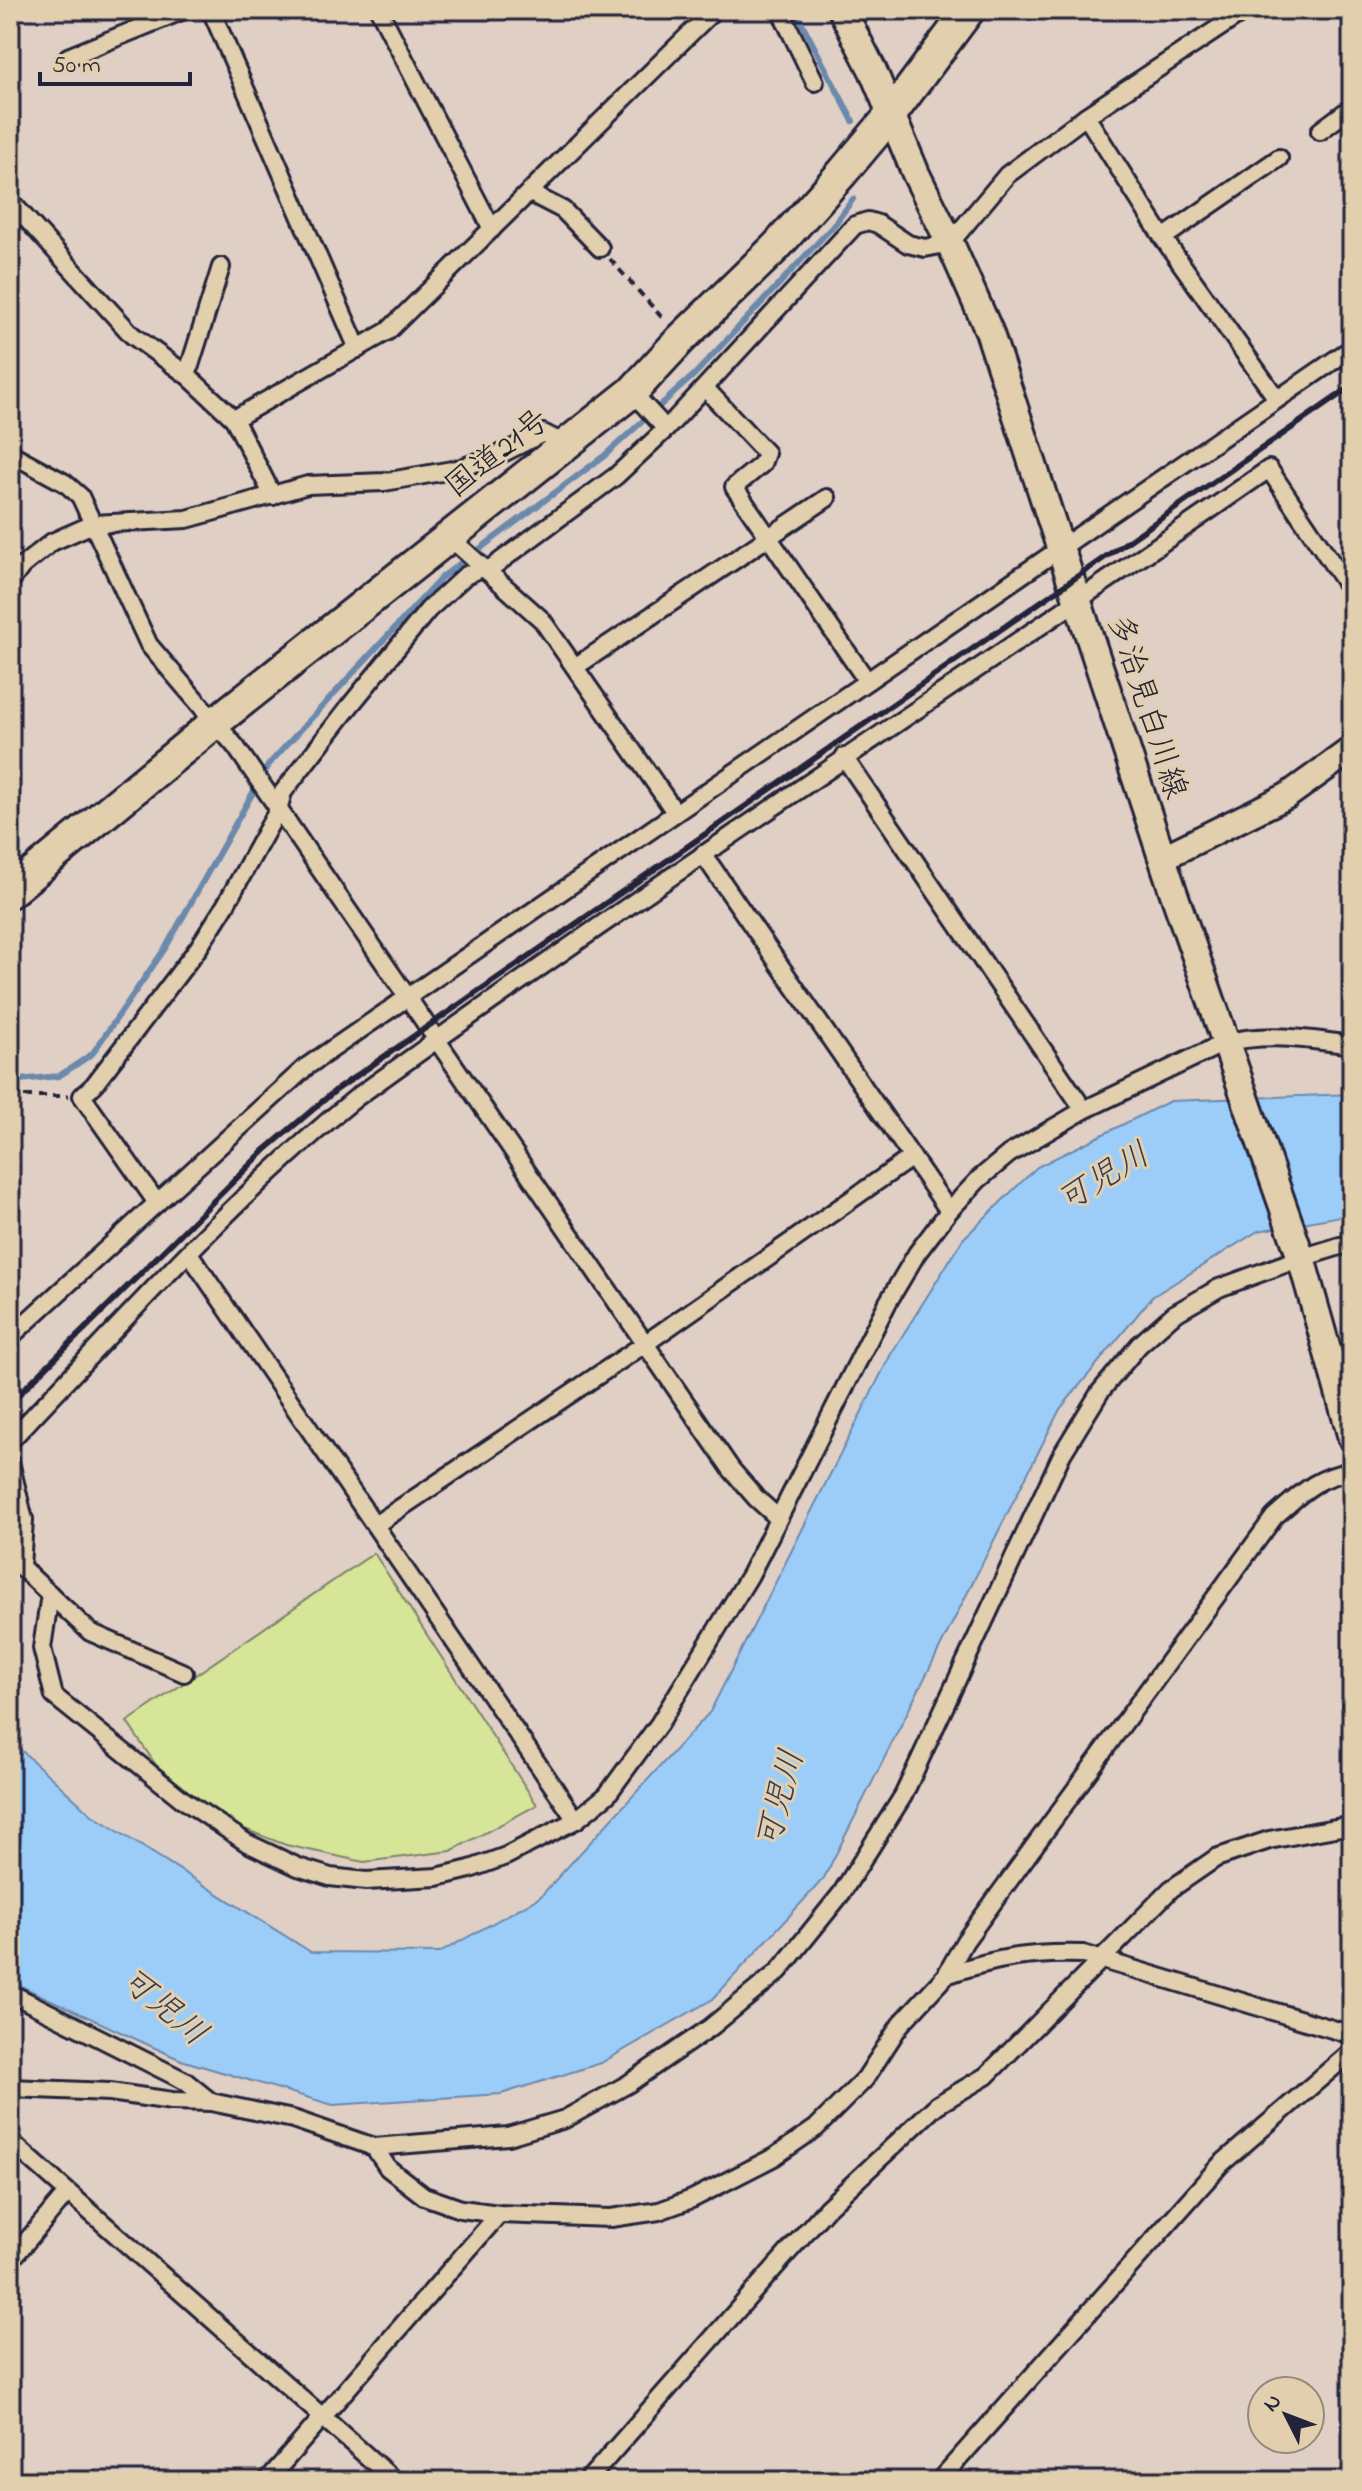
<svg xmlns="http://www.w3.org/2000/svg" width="1362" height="2491" font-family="'Indie Flower','Klee One',sans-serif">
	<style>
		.green { fill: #d7e598; stroke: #7c846a; stroke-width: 2 }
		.water { fill: #9ccdf8; stroke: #6b89ac; stroke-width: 2 }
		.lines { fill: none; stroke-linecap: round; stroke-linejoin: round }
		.stream { stroke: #6b89ac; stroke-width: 6 }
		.street-casing { stroke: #22223b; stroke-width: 22 }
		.secondary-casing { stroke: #22223b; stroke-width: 30 }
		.primary-casing { stroke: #22223b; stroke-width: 32 }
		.highway-casing { stroke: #22223b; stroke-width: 36 }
		.path { stroke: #22223b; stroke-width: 4; stroke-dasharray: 8 6; stroke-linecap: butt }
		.street { stroke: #e2cfad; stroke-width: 16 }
		.secondary { stroke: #e2cfad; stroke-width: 24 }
		.primary { stroke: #e2cfad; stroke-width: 26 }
		.highway { stroke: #e2cfad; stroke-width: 30 }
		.rail { stroke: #22223b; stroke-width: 6 }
		.labels { text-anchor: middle; stroke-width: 6; stroke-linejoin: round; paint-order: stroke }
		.street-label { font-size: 32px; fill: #22223b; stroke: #e2cfad }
		.water-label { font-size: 34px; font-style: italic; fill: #343c57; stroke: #e2cfad }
	</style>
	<rect width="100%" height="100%" fill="#e0cfc4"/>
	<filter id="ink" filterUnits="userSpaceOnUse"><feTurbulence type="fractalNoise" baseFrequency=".0125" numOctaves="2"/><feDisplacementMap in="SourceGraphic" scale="16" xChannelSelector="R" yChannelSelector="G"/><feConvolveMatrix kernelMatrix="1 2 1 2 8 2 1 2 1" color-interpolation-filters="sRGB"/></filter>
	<g filter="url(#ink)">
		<polygon class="green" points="374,1553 537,1805 451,1851 364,1862 286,1845 234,1825 162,1774 127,1722"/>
		<polygon class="water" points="1352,1094 1352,1214 1258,1231 1152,1297 1060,1409 824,1878 713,1999 601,2063 501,2094 333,2105 181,2060 10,1981 10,1740 92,1815 311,1952 439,1953 540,1897 710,1712 891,1354 963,1239 1037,1167 1170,1101"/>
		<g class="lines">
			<g class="stream">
				<polyline points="795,10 853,121"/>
				<polyline points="10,1081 59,1076 92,1054 166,947 269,764 442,577 604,456 694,375 835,224 853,199"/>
			</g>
			<g class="street-casing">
				<g id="street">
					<polyline points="211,10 358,349"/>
					<polyline points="379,10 492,229"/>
					<polyline points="780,10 815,82"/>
					<polyline points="68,57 184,10"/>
					<polyline points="1086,116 1163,238 1277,399"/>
					<polyline points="1320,131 1352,107"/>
					<polyline points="530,193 563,210 600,248"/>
					<polyline points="12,203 132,335 187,375"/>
					<polyline points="1163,238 1279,158"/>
					<polyline points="221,267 187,375 234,419 273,496"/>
					<polyline points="705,388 766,453 762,464 734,487 867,681"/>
					<polyline points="632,392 666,429"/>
					<polyline points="234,419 388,331 714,10"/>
					<polyline points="10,453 65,483 80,496 149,645 236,747 731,1469 756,1498 777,1517"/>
					<polyline points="448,536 542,620 675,812"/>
					<polyline points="487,571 616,476 666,429 855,225 868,221 878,224 908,244 925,248 950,243 1007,175 1086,116 1246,10"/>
					<polyline points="10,582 22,566 52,542 93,524 187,519 308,485 384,482 458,469 505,452 543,433 565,444"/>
					<polyline points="575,667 827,498"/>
					<polyline points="844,757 1084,1110"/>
					<polyline points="703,854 949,1211"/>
					<polyline points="157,1203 82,1096 94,1085 199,947 225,906 278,810 283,792 349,707 428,610 465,576 483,567"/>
					<path d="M 189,1253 L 576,1820 L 607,1795 L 659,1724 L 750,1575 L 888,1302 L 917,1253 L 949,1211 L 979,1179 L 1009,1154 L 1084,1110 L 1224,1043 C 1268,1032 1308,1039 1352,1045"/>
					<polyline points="10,1337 306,1067 1352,348"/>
					<path d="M 10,1441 C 122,1323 231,1199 357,1097 C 656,881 966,680 1269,469 L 1352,593"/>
					<polyline points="10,1462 24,1520"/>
					<polyline points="10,1516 24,1520 21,1567 90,1632 184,1673"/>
					<polyline points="375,1525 646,1343 912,1157"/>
					<polyline points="50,1594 42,1648 54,1696 182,1799 247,1843 298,1867 330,1877 366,1881 437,1877 470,1869 506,1856 576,1820"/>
					<path d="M 946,1975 C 995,1958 1032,1952 1083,1954 L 1352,2035"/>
					<polyline points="10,1993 185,2081 211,2102"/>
					<path d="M 10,2088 L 110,2092 L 172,2101 L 211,2102 L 293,2119 L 374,2147 L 388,2168 L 424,2196 L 461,2209 L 499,2214 L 611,2218 L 659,2211 L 692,2199 L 774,2157 L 816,2128 L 865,2079 L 900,2025 L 946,1975 L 965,1941 L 1274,1517 C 1302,1493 1314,1478 1352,1471"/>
					<polyline points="10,2141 395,2481"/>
					<polyline points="374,2147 508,2136 565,2119 628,2084 711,2027 779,1971 841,1894 903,1796 1062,1454 1100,1392 1139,1345 1174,1314 1219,1288 1301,1258 1340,1246 1352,1245"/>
					<polyline points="10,2261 67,2193"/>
					<polyline points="267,2481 499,2214"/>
					<polyline points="587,2481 827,2208 937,2105 986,2076 1171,1889 1216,1858 1269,1840 1352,1825"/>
					<polyline points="939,2481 1221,2164 1352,2051"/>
				</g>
			</g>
			<g class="secondary-casing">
				<polyline id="secondary" points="1162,858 1287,796 1352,749"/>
			</g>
			<g class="primary-casing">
				<polyline id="primary" points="842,10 873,71 916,174 950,243 989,331 1173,891 1301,1258 1352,1438"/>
			</g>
			<g class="highway-casing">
				<polyline id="highway" points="10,892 217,721 632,392 681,339 776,247 842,173 890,116 969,10"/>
			</g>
			<g class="path">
				<polyline points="610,259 665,321"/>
				<polyline points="10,1096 68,1096"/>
			</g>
			<use href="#street" class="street"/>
			<use href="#secondary" class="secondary"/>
			<use href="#primary" class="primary"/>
			<use href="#highway" class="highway"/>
			<polyline class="rail" points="10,1403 265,1150 336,1090 1352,386"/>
		</g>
	</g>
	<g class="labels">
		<g class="street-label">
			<text transform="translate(496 452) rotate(-38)" y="11">国道21号</text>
			<text transform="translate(1149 706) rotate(72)" y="11">多治見白川線</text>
		</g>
		<g class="water-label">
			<text transform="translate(1102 1176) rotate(-31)" y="12">可児川</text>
			<text transform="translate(778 1799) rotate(-75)" y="12">可児川</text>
			<text transform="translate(165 2005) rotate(40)" y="12">可児川</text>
		</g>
	</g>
	<rect width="1362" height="2491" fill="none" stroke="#e2cfad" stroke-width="40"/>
	<rect x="20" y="20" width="1322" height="2451" fill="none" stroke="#22223b" stroke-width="3" filter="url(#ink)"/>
	<g transform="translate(1286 2415) rotate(312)"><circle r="38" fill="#e2cfad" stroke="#958a7f" stroke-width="2"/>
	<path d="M0-6L14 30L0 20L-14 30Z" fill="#22223b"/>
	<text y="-12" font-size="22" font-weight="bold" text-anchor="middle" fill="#22223b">N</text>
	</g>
	<path d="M40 72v12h150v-12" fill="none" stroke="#22223b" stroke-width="4"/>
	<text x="52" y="72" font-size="24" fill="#22223b" stroke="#e2cfad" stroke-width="6" paint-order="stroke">50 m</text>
</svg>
